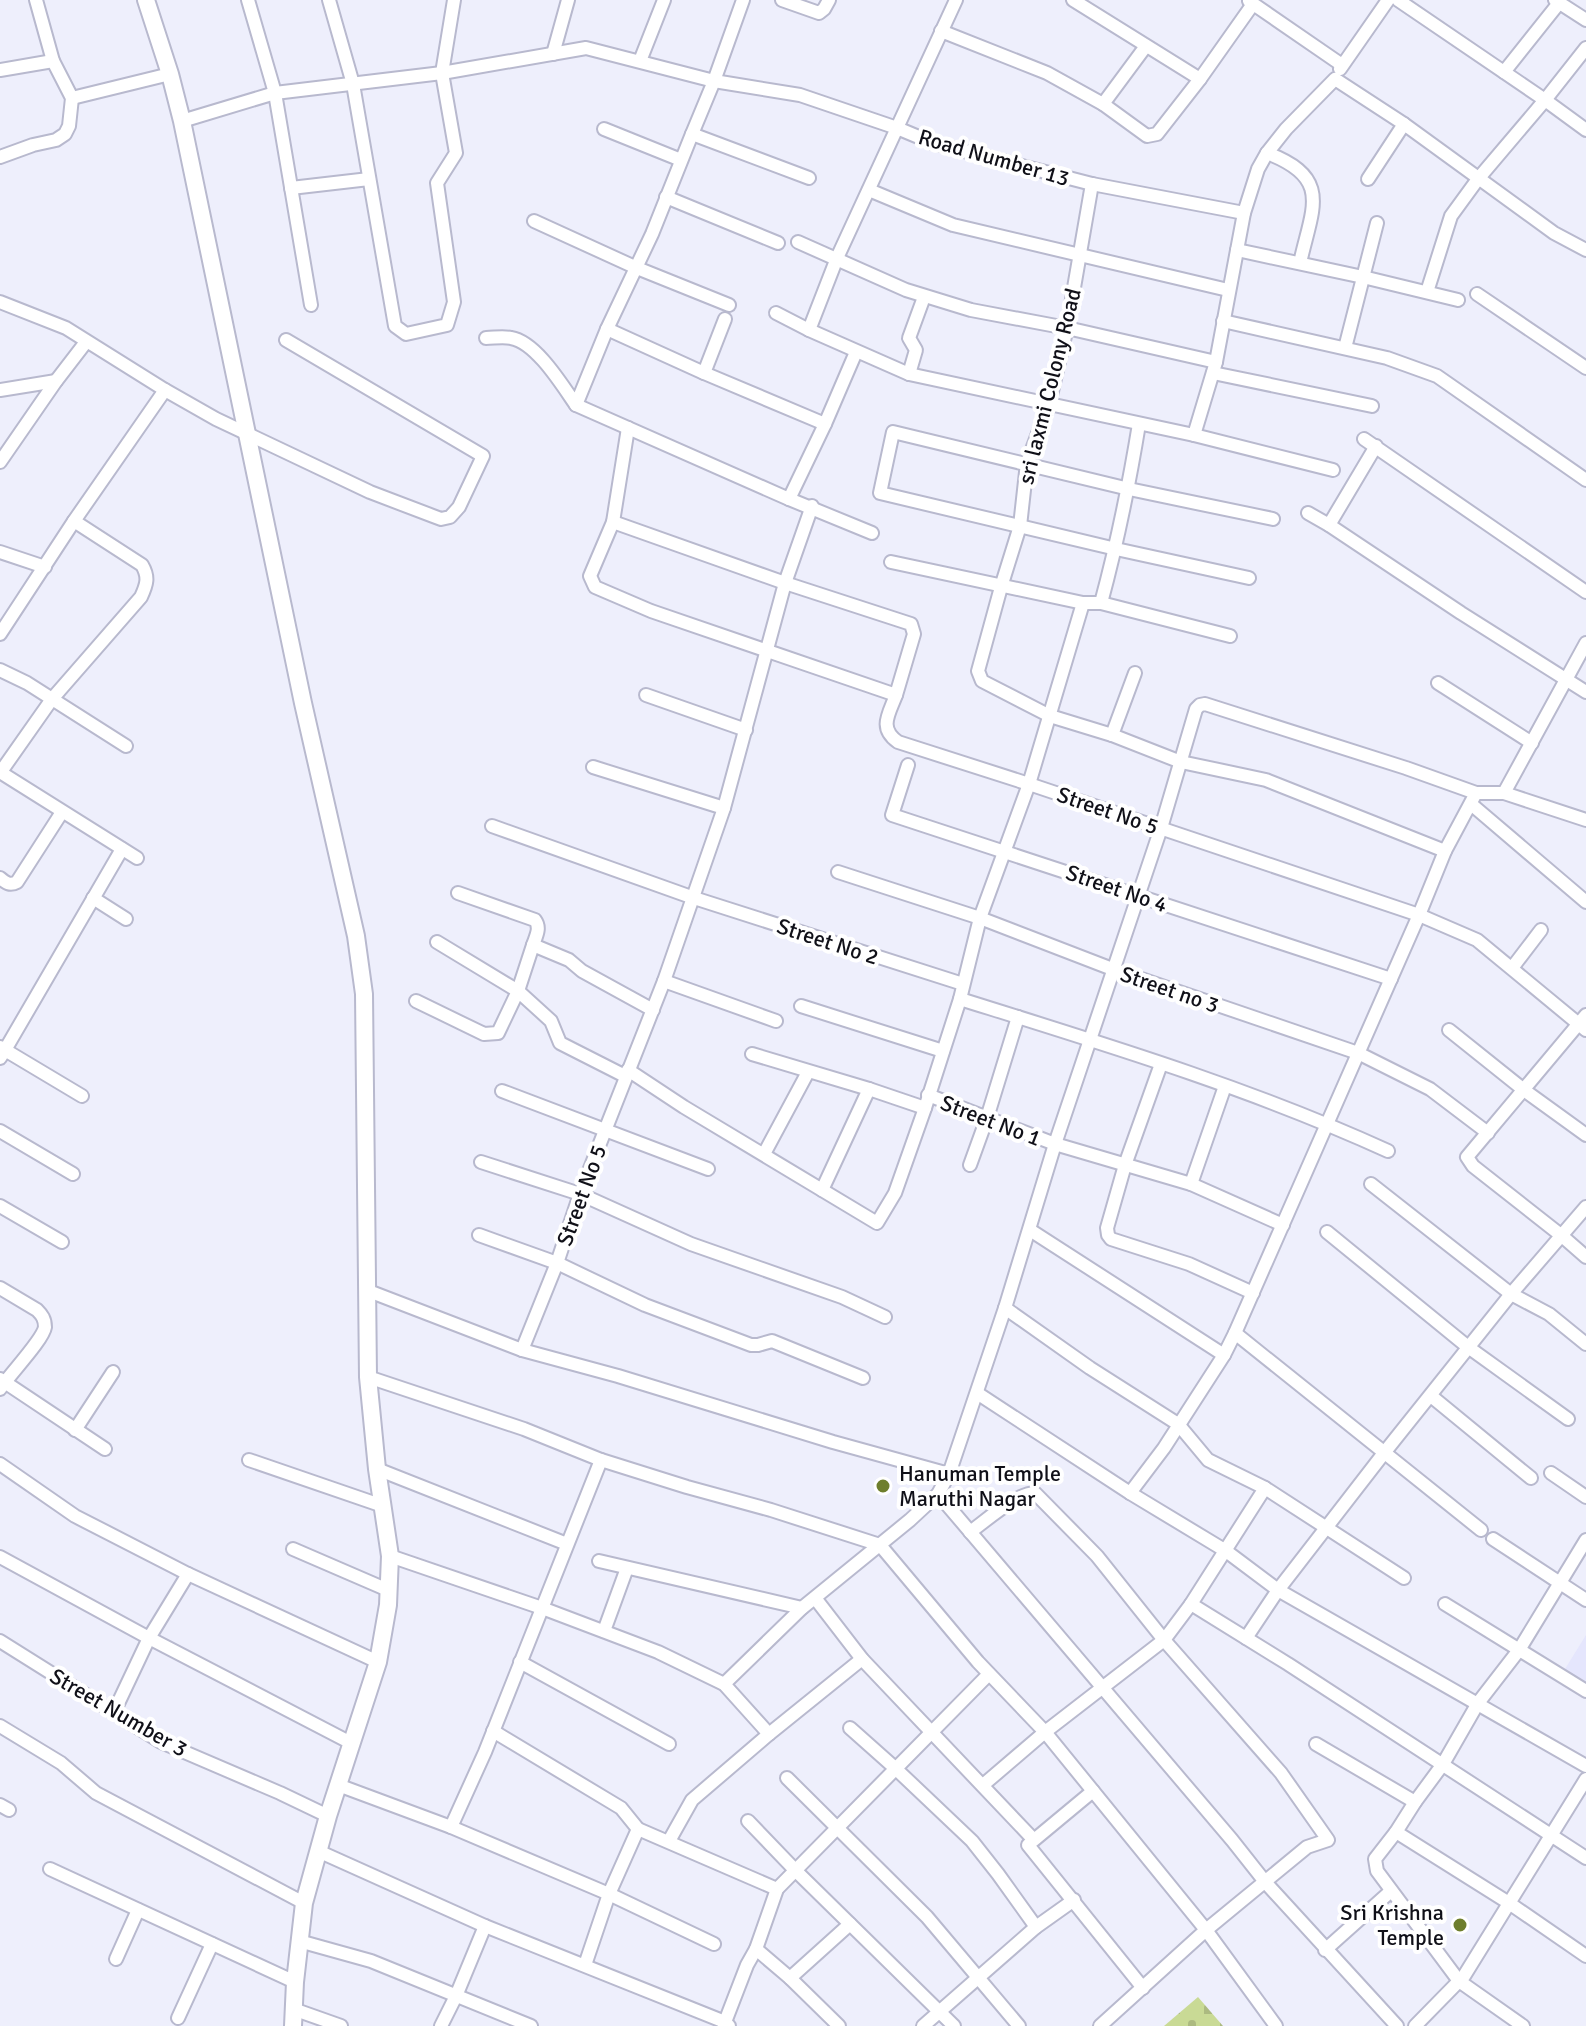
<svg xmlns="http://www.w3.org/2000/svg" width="1586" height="2026" font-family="Signika,sans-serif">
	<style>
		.built { fill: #e5e6fd }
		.cemetery { fill: url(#cemetery-stones) }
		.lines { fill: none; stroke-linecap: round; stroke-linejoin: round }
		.minor-casing { stroke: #b8b9ce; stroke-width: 16 }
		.tertiary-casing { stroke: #b8b9ce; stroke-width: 20 }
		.minor { stroke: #fff; stroke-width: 12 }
		.tertiary { stroke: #fff; stroke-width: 16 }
		.poi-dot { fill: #6e7e2c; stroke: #fff; stroke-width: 3 }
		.labels { text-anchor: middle; stroke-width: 8; stroke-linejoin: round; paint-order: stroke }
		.street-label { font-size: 22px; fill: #101018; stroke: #fff }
		.poi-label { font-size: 22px; fill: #101018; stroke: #fff; text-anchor: start }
	</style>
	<defs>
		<pattern id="cemetery-stones" width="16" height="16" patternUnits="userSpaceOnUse" patternTransform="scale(2)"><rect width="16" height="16" fill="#c9da95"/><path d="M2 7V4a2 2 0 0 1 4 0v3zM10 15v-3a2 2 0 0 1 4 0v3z" fill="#acba80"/></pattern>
	</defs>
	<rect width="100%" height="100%" fill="#eeeffc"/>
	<polygon class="built" points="1586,1635 1586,1683 1565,1669"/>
	<polygon class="cemetery" points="1198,1997 1223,2026 1164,2026"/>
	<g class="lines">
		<g class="minor-casing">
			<g id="minor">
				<polyline points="248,0 275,93 311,305"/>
				<polyline points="329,0 353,84 395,326 406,334 447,325 454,302 437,183 456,153 442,73 454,0"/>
				<polyline points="743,0 714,81 692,134 809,178"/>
				<polyline points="782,0 819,13 824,9 829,0"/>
				<polyline points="956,0 837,258 809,330 909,374 1194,435 1333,470"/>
				<polyline points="1073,0 1200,79"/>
				<polyline points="1398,0 1545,100 1586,130"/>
				<polyline points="1555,0 1586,20"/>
				<polyline points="1249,1 1342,65"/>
				<polyline points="941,31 1047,73 1103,104 1147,136 1157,134 1200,79 1253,4"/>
				<polyline points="553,54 568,0"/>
				<polyline points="640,61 664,0"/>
				<polyline points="1340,69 1388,0"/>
				<polyline points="0,70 53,61"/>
				<polyline points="1504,72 1559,3"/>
				<polyline points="72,98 170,74"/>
				<polyline points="1103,104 1146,46"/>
				<polyline points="182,121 275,93 442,73 586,48 714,81 800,95 897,128 933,143 1092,184 1244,213"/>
				<polyline points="604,129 681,160"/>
				<path d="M 1267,153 C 1333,178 1312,208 1300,263"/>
				<polyline points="0,157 33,145 56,140 65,134 69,126 72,98 53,61 36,0"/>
				<polyline points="1368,179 1404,124"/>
				<polyline points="1092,184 1067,328 1049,404 1027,463 1020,526 1001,587 978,671 982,681 1050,716 1112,735 1181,762 1266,780 1445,851"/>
				<polyline points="291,188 369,179"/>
				<polyline points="869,190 953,225 1228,290"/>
				<polyline points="666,197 778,243"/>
				<polyline points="534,221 637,268 729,305"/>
				<polyline points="798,242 906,290 971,310 1067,328 1216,362"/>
				<polyline points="1237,250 1363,277 1458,300"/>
				<polyline points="1427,292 1451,216 1478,179 1545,100 1586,48"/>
				<polyline points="1477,294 1586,368"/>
				<polyline points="0,302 66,328 165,390 216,419 370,492 433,516 441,519 450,517 459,507 483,456 286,340"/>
				<polyline points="776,313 809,330"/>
				<polyline points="1223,321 1387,358 1437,376 1586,480"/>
				<polyline points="607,329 704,373 825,424"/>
				<path d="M 486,338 C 494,338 503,336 511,338 C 536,342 562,385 576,405 L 607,329 L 652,234 L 692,134"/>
				<polyline points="1345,348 1377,223"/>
				<polyline points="704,373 725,319"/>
				<polyline points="1213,373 1372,406"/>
				<polyline points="909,374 916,350 909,338 924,297"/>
				<polyline points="0,390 56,381"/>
				<polyline points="576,405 789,499 872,533"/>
				<path d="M 628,428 L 613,522 L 590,576 L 595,587 L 651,611 L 896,695 C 889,714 878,728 898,742 L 1029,784 L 1419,915 L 1477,940 L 1586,1030"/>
				<polyline points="1194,435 1216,362 1244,213 1258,169 1267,153 1286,129 1335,79 1404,124 1554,233 1586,250"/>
				<polyline points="1364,439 1586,592"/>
				<polyline points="1376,446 1329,525 1461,613 1586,692"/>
				<polyline points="0,462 56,381 86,342"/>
				<polyline points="789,499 825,424 856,352"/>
				<polyline points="1308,513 1329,525"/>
				<polyline points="613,522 785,583 911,624 914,634 896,695"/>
				<polyline points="0,552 45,567"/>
				<polyline points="891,562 1083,603"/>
				<polyline points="1249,578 1116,549 880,493 893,432 1129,489 1273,519"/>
				<path d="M 1101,603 C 1117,544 1129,485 1139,424"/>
				<polyline points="0,634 74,521 165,390"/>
				<polyline points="0,670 27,683 126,746"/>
				<polyline points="1438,683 1532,743"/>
				<polyline points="646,695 746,730"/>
				<polyline points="1112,735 1135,673"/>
				<polyline points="908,765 892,815 1391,979"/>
				<polyline points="0,772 137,858"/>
				<path d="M 0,773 L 52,699 L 141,597 C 147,584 149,577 142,565 L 74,521"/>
				<polyline points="1504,793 1586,820"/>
				<polyline points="1471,804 1586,902"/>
				<polyline points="724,808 785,583 812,506"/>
				<polyline points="492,826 694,898 963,984"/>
				<polyline points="838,872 980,918 1115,970 1358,1053 1430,1089 1488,1133"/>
				<path d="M 0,878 C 6,883 10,886 17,882 L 62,812"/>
				<path d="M 458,893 L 535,920 C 541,928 536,936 533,945"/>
				<polyline points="93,898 126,919"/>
				<polyline points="437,942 518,991 551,1021 560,1043 625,1076"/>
				<polyline points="1512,968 1541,930"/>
				<polyline points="664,981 776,1021"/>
				<path d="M 960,999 C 1104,1044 1250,1088 1388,1151"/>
				<polyline points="416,1001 484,1034 498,1033 518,991 533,945 569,960 582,971 653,1010"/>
				<polyline points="801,1006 943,1051"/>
				<polyline points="1586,1015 1467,1157 1473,1166 1562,1236 1586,1257"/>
				<polyline points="1449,1030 1524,1090 1586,1135"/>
				<polyline points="0,1047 5,1050 122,849"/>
				<polyline points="752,1054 869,1089"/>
				<polyline points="0,1058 5,1050 82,1096"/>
				<polyline points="1161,1064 1125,1165 1107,1228 1108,1235 1111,1239 1189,1264 1253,1293"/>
				<polyline points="628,1070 684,1107 877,1223 895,1193 925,1108 960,999 980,918 1029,784 1083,603 1101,603 1230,636"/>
				<polyline points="502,1091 708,1169"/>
				<polyline points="928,1095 1055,1144 1191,1184 1283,1225"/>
				<polyline points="0,1131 73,1174"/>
				<polyline points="764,1154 808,1072"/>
				<polyline points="481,1162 580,1194 691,1244 842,1297 885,1317"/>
				<polyline points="970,1165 987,1118 1018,1017"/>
				<polyline points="1191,1184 1225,1086"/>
				<polyline points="1371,1184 1511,1294 1549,1314 1586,1344"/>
				<polyline points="822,1190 869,1089 925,1108"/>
				<polyline points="0,1206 62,1242"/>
				<polyline points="1030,1230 1224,1355"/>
				<polyline points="1327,1232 1468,1347 1568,1419"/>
				<polyline points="479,1235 557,1263 645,1305 751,1345 758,1345 772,1341 863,1378"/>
				<path d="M 0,1288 L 37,1310 C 42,1315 45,1319 45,1327 C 43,1340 9,1375 0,1389"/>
				<polyline points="366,1290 522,1350 618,1376 833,1442 949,1474"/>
				<polyline points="1005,1308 1090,1368 1178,1424 1208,1460 1265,1488"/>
				<polyline points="1235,1333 1481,1530"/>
				<polyline points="522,1350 557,1263 580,1194 664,981 724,808 593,767"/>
				<polyline points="368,1377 524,1429 601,1460 687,1487 771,1510 880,1545 978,1662 1045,1732 1206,1930 1276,2026"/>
				<polyline points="0,1379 105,1449"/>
				<polyline points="977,1393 1130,1493 1226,1551 1278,1590 1586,1766"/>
				<polyline points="1431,1396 1531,1478"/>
				<polyline points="75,1430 113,1372"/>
				<polyline points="249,1460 383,1506"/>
				<polyline points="0,1464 75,1516 188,1574 378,1662"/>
				<polyline points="377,1469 567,1544"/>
				<polyline points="1551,1473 1586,1497"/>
				<polyline points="1130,1493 1164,1448 1224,1355 1235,1333 1419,915 1445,851 1476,793 1504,793 1586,643"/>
				<polyline points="938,1494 1232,1840 1266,1883 1397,2026"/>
				<path d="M 970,1532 C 987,1520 1015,1494 1035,1493 L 1097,1556 L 1164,1640 L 1191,1604 L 1265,1488 L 1404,1578"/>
				<polyline points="1493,1539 1586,1600"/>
				<polyline points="293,1549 388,1590"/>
				<polyline points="390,1556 542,1608 658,1652 724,1684 769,1734"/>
				<polyline points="0,1557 149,1638 353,1744"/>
				<polyline points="599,1561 802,1608"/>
				<polyline points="815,1598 862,1659 1033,1839"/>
				<polyline points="1191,1604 1288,1664 1586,1858"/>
				<polyline points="1445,1604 1586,1691"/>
				<polyline points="604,1631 627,1568"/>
				<polyline points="1246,1638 1278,1590 1384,1453 1511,1294 1586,1207"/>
				<polyline points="0,1641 161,1742 280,1793 328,1816"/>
				<polyline points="520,1662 669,1744"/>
				<polyline points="724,1684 802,1608 910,1520 938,1494 949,1474 1005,1308 1055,1144 1161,828 1196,709 1200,705 1205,704 1406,768 1476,793"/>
				<polyline points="114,1712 149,1638 188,1574"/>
				<polyline points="0,1726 61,1763 96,1793 304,1903"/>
				<polyline points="850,1728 895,1768 972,1841 998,1874 1036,1927"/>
				<polyline points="493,1731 621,1808 638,1829 609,1894 585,1965"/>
				<polyline points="1316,1744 1415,1802"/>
				<polyline points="787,1778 927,1917 1019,2026"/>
				<polyline points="338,1785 451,1827 485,1752 601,1460"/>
				<polyline points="983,1785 1045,1732 1164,1640 1281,1773 1328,1840 1307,1847 1206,1930 1100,2026"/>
				<polyline points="1093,1791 1028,1845 1143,1988"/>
				<polyline points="0,1805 9,1810"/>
				<polyline points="748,1821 796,1871 954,2026"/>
				<polyline points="451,1827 609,1894 714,1944"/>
				<polyline points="638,1829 777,1889"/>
				<polyline points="1396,1832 1509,1903 1586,1956"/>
				<polyline points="669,1841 692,1800 769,1734 862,1659"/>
				<polyline points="318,1851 485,1926 725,2022 724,2026"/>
				<polyline points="50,1869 295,1982"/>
				<polyline points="299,1941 371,1961 531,2026"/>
				<polyline points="756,1949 790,1978 839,2026"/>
				<polyline points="1325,1950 1391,1891"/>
				<polyline points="116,1959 138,1910"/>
				<polyline points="790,1978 850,1924"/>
				<polyline points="293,2009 341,2026"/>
				<polyline points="178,2018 212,1944"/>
				<polyline points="441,2026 456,1996 485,1926"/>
				<polyline points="729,2026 725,2022 747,1965 756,1949 777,1889 989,1674"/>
				<polyline points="923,2026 1036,1927 1074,1900"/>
				<polyline points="1415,2026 1464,1976 1586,1779"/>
				<polyline points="1523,2026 1459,1981 1377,1871 1375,1859 1396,1832 1415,1802 1443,1764 1478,1703 1519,1650 1586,1540"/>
			</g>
		</g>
		<g class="tertiary-casing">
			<polyline id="tertiary" points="146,0 170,74 182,121 303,703 356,936 364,994 368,1377 377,1469 390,1556 388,1605 378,1662 328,1816 304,1903 295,1982 293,2026"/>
		</g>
		<use href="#minor" class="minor"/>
		<use href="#tertiary" class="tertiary"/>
	</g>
	<g class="poi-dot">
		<circle cx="883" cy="1486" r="8"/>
		<circle cx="1460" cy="1925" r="8"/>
	</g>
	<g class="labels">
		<g class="street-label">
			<text transform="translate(994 157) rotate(16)" y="8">Road Number 13</text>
			<text transform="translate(1049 386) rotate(-76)" y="8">sri laxmi Colony Road</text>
			<text transform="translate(1108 810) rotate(19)" y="8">Street No 5</text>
			<text transform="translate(1117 888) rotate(19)" y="8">Street No 4</text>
			<text transform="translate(828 941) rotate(18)" y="8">Street No 2</text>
			<text transform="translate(1170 989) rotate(19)" y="8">Street no 3</text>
			<text transform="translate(991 1120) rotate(21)" y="8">Street No 1</text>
			<text transform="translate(581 1195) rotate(-70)" y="8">Street No 5</text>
			<text transform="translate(119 1712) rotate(30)" y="8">Street Number 3</text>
		</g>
		<g class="poi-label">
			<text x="899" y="1481">Hanuman Temple<tspan x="899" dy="25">Maruthi Nagar</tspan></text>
			<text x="1444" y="1920" text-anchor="end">Sri Krishna<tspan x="1444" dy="25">Temple</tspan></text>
		</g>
	</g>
</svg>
